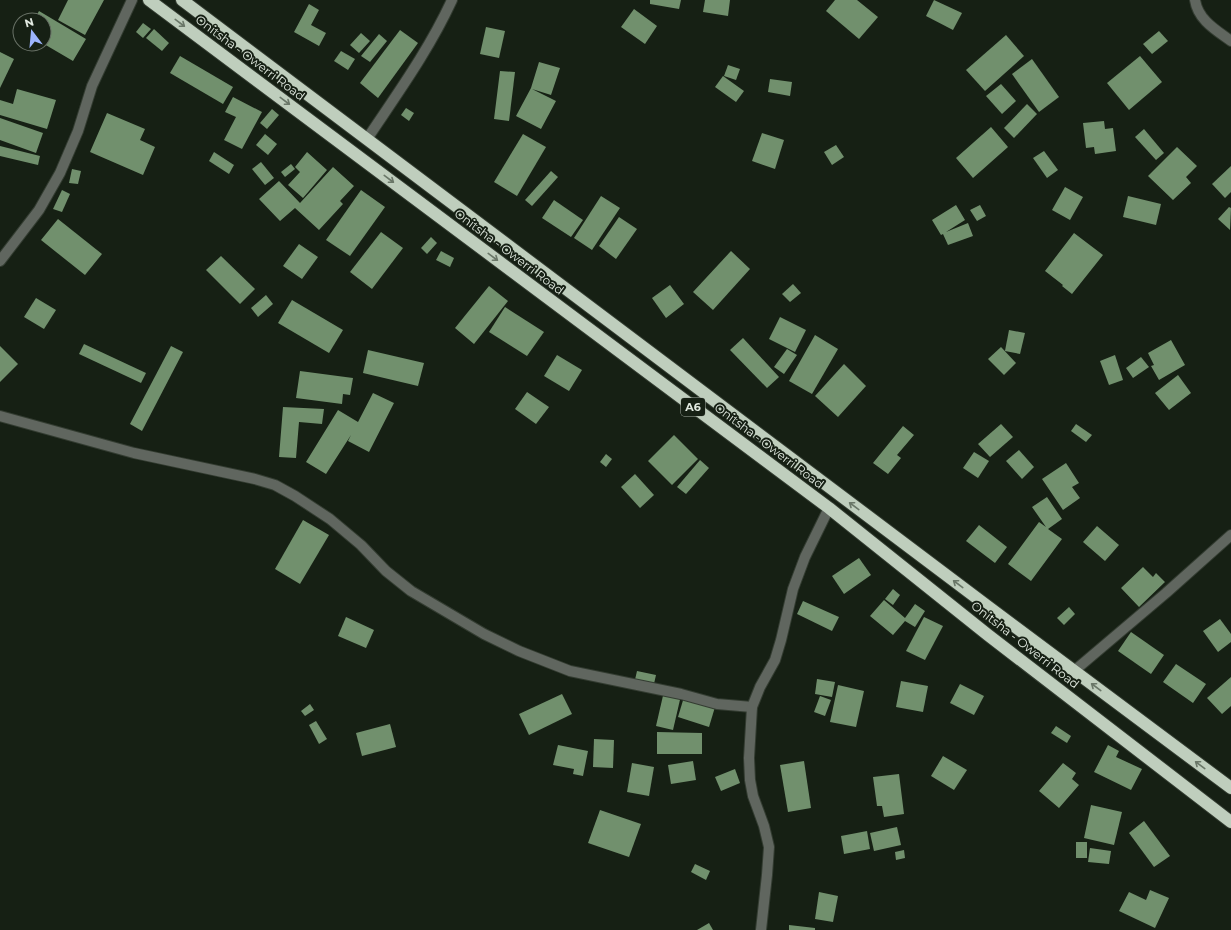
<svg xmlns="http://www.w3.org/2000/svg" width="1231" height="930" font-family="Montserrat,sans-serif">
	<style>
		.building { fill: #71906d }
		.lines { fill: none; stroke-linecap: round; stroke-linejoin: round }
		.street-casing { stroke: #333c31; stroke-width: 12 }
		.highway-casing { stroke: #333c31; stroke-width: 14 }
		.street { stroke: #60665f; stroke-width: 10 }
		.highway { stroke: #bfcebd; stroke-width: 12 }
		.oneway { stroke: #6a7768 }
		.labels { text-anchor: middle; stroke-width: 4; stroke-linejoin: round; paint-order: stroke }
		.shield { fill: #162014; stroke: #a5ada4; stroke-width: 1 }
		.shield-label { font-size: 11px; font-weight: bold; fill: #e2eae1 }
		.street-label { font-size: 12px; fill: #e2eae1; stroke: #162014 }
	</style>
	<rect width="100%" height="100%" fill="#162014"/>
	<g class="building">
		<polygon points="68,0 104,0 85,35 58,20"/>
		<polygon points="650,0 681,0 679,9 650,4"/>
		<polygon points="705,0 730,0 728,16 703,12"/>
		<polygon points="835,0 857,0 878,17 859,39 826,11"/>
		<polygon points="934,0 962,13 953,30 926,16"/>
		<polygon points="309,4 319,10 311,25 326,33 319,46 294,32"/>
		<polygon points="634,9 657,26 645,44 621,27"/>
		<polygon points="39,11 86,39 73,61 44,44 44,20 34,20"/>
		<polygon points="143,23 151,29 143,38 136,32"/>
		<polygon points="486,27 505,31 499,58 480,54"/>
		<polygon points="154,29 169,43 162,51 146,38"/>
		<polygon points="400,30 418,43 378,98 360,83"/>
		<polygon points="1159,31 1168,41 1152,54 1143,44"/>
		<polygon points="361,33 370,41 359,53 350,45"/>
		<polygon points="379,34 387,41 370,62 361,56"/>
		<polygon points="1006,35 1024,56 985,91 966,70"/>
		<polygon points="341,51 355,59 348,70 334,61"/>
		<polygon points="0,52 14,59 0,88"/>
		<polygon points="180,56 233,87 223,104 170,73"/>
		<polygon points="1140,56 1162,82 1129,110 1107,83"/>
		<polygon points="1032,59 1059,97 1039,112 1012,74"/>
		<polygon points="539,62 560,68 551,95 532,89 556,101 541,129 516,116 531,88"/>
		<polygon points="728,65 740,69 736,80 724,76"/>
		<polygon points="500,71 515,72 509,121 494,119"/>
		<polygon points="723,76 744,91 736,102 715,87"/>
		<polygon points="770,79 792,82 790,96 768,92"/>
		<polygon points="1001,84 1016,101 1002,114 986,96"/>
		<polygon points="17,89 56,100 47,129 0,115 0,100 13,104"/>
		<polygon points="233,97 262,112 242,149 224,140 236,117 225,112"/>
		<polygon points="1027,104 1037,114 1014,138 1004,128"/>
		<polygon points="406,108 414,113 409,121 401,115"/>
		<polygon points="272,109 279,115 267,129 260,123"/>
		<polygon points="107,113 145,129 140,140 155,147 143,175 90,152"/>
		<polygon points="0,118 43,133 36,153 0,140"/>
		<polygon points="1104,121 1105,129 1113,128 1116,151 1095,154 1094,147 1086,148 1083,123"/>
		<polygon points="991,127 1008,147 973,178 956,158"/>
		<polygon points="1144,129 1164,153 1156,160 1135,137"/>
		<polygon points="762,133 784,140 775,169 752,161"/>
		<polygon points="265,134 277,144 268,155 256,145"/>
		<polygon points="523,134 546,147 517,196 494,182"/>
		<polygon points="836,145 844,157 832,165 824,152"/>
		<polygon points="0,146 40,156 38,165 0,156"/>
		<polygon points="1177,147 1197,166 1186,177 1191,183 1173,200 1148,176"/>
		<polygon points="1044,151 1058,170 1047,178 1033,158"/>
		<polygon points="214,152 234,165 229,174 209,161"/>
		<polygon points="307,152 327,170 303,198 288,185 300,172 295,167"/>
		<polygon points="261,162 274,178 265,185 252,169"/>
		<polygon points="291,164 295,169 285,177 281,172"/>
		<polygon points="1231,166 1231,192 1225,198 1212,184"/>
		<polygon points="333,167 354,186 340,201 343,204 319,230 295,208 280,221 259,199 279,181 300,203"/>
		<polygon points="72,169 81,171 78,184 69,183"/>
		<polygon points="551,171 558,177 532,206 525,200"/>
		<polygon points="1065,187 1083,197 1070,220 1052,210"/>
		<polygon points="62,190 70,194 62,212 53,209"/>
		<polygon points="361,190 385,207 350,256 326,240"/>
		<polygon points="601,196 620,208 592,250 574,238"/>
		<polygon points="1128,196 1161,204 1156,225 1123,217"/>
		<polygon points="554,200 583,220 571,237 542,218"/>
		<polygon points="956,205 965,220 946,232 968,223 973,236 948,245 943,234 941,235 932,220"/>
		<polygon points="980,205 986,216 977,221 970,210"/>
		<polygon points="1229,207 1231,208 1230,230 1218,219"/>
		<polygon points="619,217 637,229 616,259 599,246"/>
		<polygon points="58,219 102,254 85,275 41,240"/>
		<polygon points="381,232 403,248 372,289 350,272"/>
		<polygon points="1074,233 1103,255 1072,294 1062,286 1063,285 1045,271"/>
		<polygon points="431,237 437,243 427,254 421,248"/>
		<polygon points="299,244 318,257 302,279 283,266"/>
		<polygon points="441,251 454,258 450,267 436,260"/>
		<polygon points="731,251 750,269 713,310 693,292"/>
		<polygon points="221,256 255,289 240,304 206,270"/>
		<polygon points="793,284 801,293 790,302 782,294"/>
		<polygon points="670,285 684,304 666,318 652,298"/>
		<polygon points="489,286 508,301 474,344 455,328"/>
		<polygon points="266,295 273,304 258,317 251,308"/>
		<polygon points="36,298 56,310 44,329 24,317"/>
		<polygon points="292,300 343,330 329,353 278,323"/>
		<polygon points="505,307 544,332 527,356 489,332"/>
		<polygon points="780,317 806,330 795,352 769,339"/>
		<polygon points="1009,330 1025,333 1020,354 1005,351"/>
		<polygon points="815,335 838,349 812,394 789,381"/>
		<polygon points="743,338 779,377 767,388 730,350"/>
		<polygon points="1171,340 1185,365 1159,380 1151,366 1154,365 1148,353"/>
		<polygon points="84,344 146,373 141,383 79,354"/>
		<polygon points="0,346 18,364 0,382"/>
		<polygon points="171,346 183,352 142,431 130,424"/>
		<polygon points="1001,347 1016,363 1004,375 988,359"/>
		<polygon points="787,349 797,355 784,374 774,367"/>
		<polygon points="368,350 424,363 418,386 363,373"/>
		<polygon points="557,355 582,370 569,391 544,376"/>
		<polygon points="1115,355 1123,380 1109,385 1100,361"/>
		<polygon points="1141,357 1149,367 1133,378 1126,368"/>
		<polygon points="844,364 866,386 838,417 815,396"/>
		<polygon points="300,371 353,378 350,395 343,394 342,404 296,398"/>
		<polygon points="1178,375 1191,393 1169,410 1155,393"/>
		<polygon points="527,392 549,407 536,424 515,409"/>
		<polygon points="373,393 394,403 369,452 348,441 351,435 326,474 306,462 338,410 358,422"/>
		<polygon points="283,407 324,409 322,424 299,422 296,458 279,457"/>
		<polygon points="1001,424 1013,437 990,457 978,444"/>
		<polygon points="1076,424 1092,435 1086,442 1071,431"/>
		<polygon points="903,426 914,435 897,455 901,458 888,474 873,463"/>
		<polygon points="674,435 698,459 672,485 648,461"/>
		<polygon points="1019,450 1034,467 1022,479 1006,461"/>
		<polygon points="974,452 989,461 978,478 963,468"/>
		<polygon points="606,454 612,459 606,467 600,462"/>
		<polygon points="700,460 709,468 686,494 677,487"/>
		<polygon points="1066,463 1079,483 1072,487 1080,498 1063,510 1042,479"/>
		<polygon points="635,474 654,495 640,508 621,487"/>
		<polygon points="1047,497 1062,519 1048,529 1062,539 1031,581 1008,564 1039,522 1046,527 1032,507"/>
		<polygon points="303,520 329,535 300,584 275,569"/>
		<polygon points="979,525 1007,547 995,563 966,541"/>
		<polygon points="1097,526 1119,545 1105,561 1083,542"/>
		<polygon points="859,558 871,575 844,594 832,576"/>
		<polygon points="1143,567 1153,577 1156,573 1165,582 1139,607 1121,588"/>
		<polygon points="893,589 900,595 893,605 885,599"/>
		<polygon points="884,600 905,618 915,604 925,611 915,627 905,621 893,635 870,616"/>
		<polygon points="803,601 839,617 832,631 797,614"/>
		<polygon points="1069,607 1075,614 1064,625 1057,618"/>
		<polygon points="346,617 374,630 366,648 338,636"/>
		<polygon points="924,617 943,626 925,660 906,651"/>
		<polygon points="1220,619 1231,634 1231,642 1218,652 1203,631"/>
		<polygon points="1131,632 1164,655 1151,674 1118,651"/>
		<polygon points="1176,664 1206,684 1193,703 1163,682"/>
		<polygon points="637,671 656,675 653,688 634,684"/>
		<polygon points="1231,677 1231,706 1222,714 1207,698"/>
		<polygon points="817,679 835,682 832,697 815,694"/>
		<polygon points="901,681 928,686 923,712 896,707"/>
		<polygon points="960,684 984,696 974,715 950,703"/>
		<polygon points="838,685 864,691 856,727 830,722"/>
		<polygon points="665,687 682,691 673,730 656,726"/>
		<polygon points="562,694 572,714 529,735 519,714"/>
		<polygon points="820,696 831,700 825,716 814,712"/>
		<polygon points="684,697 715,707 709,727 678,717"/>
		<polygon points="310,704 314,710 305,716 301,711"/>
		<polygon points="316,721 327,739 319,744 309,725"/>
		<polygon points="390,724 396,747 362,756 356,733"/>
		<polygon points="1056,726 1071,736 1067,743 1051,733"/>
		<polygon points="657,732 702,733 702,754 657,754"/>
		<polygon points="594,739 614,740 613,768 593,767"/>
		<polygon points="558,745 588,751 583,776 573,774 574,769 553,765"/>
		<polygon points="1108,745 1119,751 1116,757 1142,769 1131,790 1094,772"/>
		<polygon points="943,756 967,770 954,790 931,776"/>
		<polygon points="693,761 696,780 671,784 668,765"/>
		<polygon points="804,761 811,808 788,812 780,765"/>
		<polygon points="632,763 654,767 649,796 627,792"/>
		<polygon points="1063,763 1076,773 1072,779 1079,785 1059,808 1039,791"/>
		<polygon points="735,769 740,783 721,791 715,777"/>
		<polygon points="899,774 904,814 884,817 882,806 877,806 873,777"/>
		<polygon points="1091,805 1122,812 1114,845 1084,838"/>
		<polygon points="600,810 641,824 629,857 588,843"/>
		<polygon points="1144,821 1170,856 1154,867 1129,833"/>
		<polygon points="897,827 901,845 874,851 870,833"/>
		<polygon points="867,831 870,849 844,854 841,836"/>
		<rect x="1076" y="842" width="11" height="16"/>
		<polygon points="1090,848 1111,851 1109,864 1088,862"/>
		<polygon points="904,850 905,858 896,860 895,852"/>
		<polygon points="695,864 710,871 706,880 691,872"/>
		<polygon points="1150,890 1169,898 1155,928 1119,911 1129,892 1146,900"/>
		<polygon points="819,892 838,896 833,922 815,919"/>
		<polygon points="709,923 713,930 697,930"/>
		<polygon points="789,925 815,928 815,930 789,930"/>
	</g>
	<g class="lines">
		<g class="street-casing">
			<g id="street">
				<path d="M 1195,0 C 1198,20 1216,30 1231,41"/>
				<path d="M 367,139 C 397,94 429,50 452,0"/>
				<polyline points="0,261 39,210 60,173 78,131 92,86 132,0"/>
				<polyline points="0,416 134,453 255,479 275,485 295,496 330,519 361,545 386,571 411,591 484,634 519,651 570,671 681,694 717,704 752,707"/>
				<polyline points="1074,671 1166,593 1231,535"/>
				<polyline points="761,930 767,875 769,847 764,826 753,796 750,780 749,758 752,707 760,687 775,660 781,640 793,589 805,557 829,508"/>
			</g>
		</g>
		<g class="highway-casing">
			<g id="highway">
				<polyline points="149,0 829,508 988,635 1231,822"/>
				<polyline points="182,0 990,608 1231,788"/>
			</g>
		</g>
		<use href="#street" class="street"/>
		<use href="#highway" class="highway"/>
	</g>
	<defs><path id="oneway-shaft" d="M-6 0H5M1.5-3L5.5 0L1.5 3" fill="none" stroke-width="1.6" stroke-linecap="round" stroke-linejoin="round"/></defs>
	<g class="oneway">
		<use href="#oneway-shaft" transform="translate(180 23) rotate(37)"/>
		<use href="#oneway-shaft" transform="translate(285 101) rotate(37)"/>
		<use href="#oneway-shaft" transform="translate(389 179) rotate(37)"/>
		<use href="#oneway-shaft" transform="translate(493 257) rotate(37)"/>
		<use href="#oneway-shaft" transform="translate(854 506) rotate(-143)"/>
		<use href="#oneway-shaft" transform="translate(958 584) rotate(-143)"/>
		<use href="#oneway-shaft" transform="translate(1096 687) rotate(-143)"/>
		<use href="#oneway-shaft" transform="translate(1200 765) rotate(-143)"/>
	</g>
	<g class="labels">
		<rect class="shield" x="681" y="398" width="24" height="18" rx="3"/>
		<g class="shield-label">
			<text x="693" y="411">A6</text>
		</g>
		<g class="street-label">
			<text transform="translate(250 58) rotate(37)" y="4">Onitsha - Owerri Road</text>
			<text transform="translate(509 252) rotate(37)" y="4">Onitsha - Owerri Road</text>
			<text transform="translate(769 446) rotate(37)" y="4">Onitsha - Owerri Road</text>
			<text transform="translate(1025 645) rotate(38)" y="4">Onitsha - Owerri Road</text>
		</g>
	</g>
	<g transform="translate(32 32) rotate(344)"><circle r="19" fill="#162014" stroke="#687166"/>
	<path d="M0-3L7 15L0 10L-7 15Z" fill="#9cb4fd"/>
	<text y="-6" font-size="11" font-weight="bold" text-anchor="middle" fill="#e2eae1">N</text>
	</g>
</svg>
